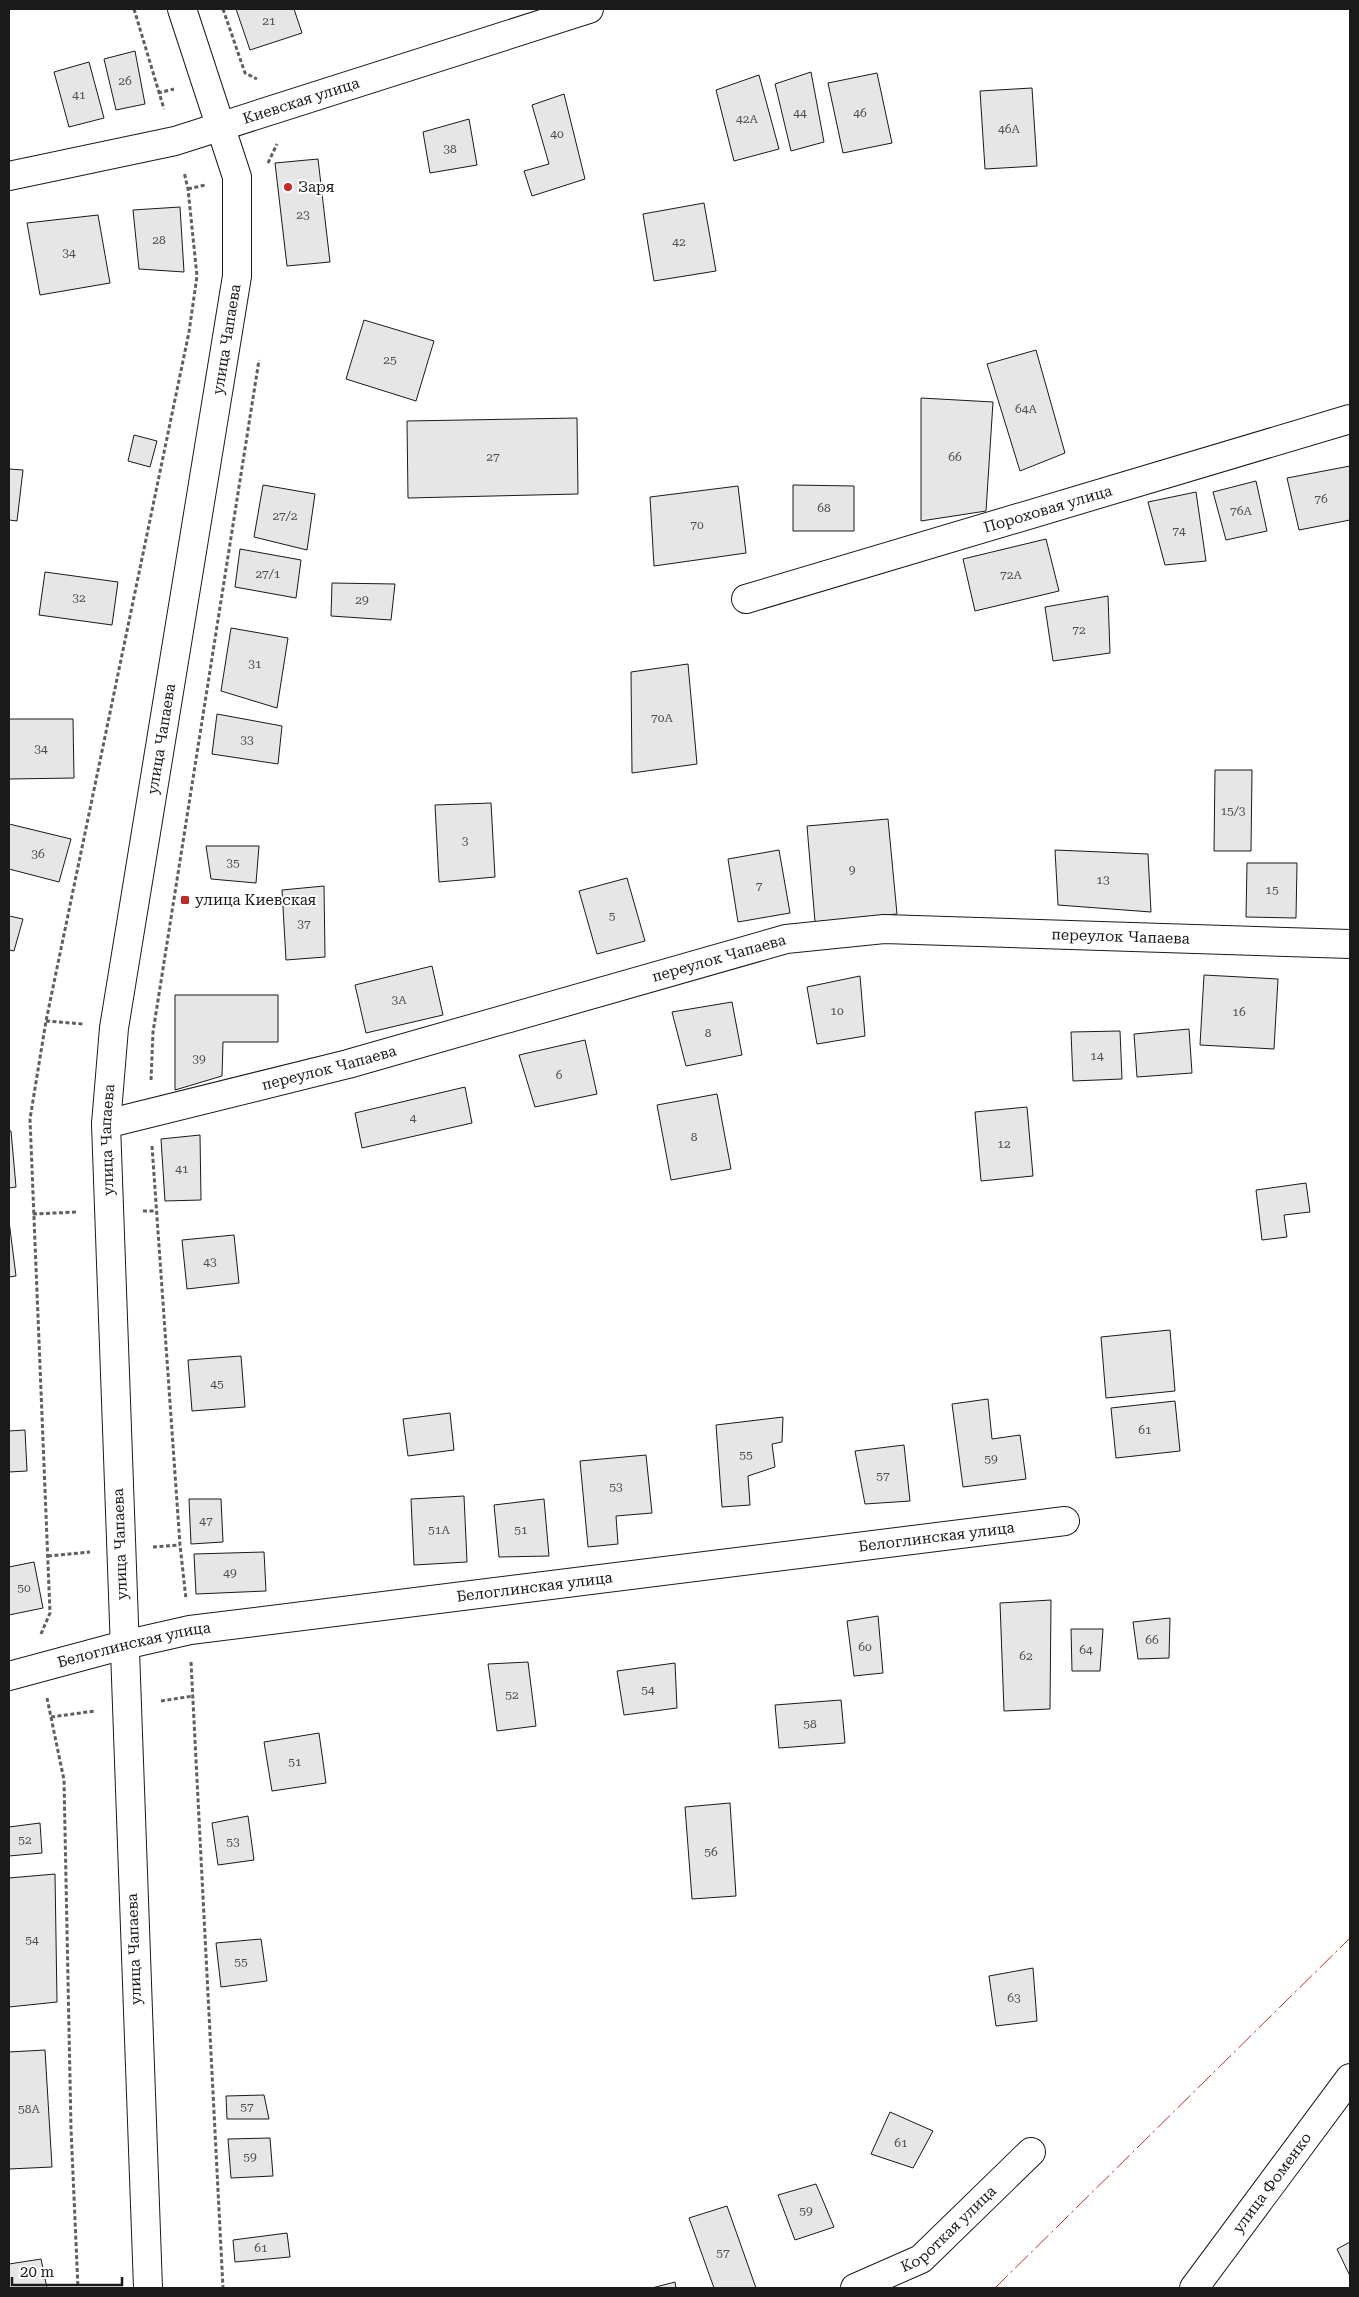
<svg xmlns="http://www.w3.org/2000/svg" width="1359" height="2297" font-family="'Roboto Serif',serif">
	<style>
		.building { fill: #e6e6e6; stroke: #1a1a1a }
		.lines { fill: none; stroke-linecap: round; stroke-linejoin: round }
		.street-casing { stroke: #1a1a1a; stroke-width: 30 }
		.secondary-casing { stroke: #1a1a1a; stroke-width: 30 }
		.path { stroke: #5f5f5f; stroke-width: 3; stroke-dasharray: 4 2.5; stroke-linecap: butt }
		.street { stroke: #fff; stroke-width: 28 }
		.secondary { stroke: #fff; stroke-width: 28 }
		.power { stroke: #c62828; stroke-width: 1; stroke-dasharray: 18 4 2.5 4; stroke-linecap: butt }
		.poi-dot { fill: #c62828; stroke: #fff; stroke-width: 2 }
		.labels { text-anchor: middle; stroke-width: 4; stroke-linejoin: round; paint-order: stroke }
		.number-label { font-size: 12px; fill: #4d4d4d }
		.street-label { font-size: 15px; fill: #1a1a1a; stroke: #fff }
		.poi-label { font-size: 15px; fill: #1a1a1a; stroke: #fff; text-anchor: start }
	</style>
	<rect width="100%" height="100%" fill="#fff"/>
	<g class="building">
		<polygon points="236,9 294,9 302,33 250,50"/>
		<polygon points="135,51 145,104 116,110 104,59"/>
		<polygon points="89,62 104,118 69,127 54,72"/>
		<polygon points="811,72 824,142 791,151 775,84"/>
		<polygon points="877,73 892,143 843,153 828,83"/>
		<polygon points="759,75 779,149 734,161 716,90"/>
		<polygon points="1032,88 1037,166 985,169 980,91"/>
		<polygon points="564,94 585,179 532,196 524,171 549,164 532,105"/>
		<polygon points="469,119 477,165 430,173 423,132"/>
		<polygon points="318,159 330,262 287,266 275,163"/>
		<polygon points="704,203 716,271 654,281 643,214"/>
		<polygon points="180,207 184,272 139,269 133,210"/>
		<polygon points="98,215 110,283 40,295 27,223"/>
		<polygon points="364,320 434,341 416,401 346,379"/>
		<polygon points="1036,350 1065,453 1020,471 987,364"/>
		<polygon points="921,398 993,402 986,511 921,521"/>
		<polygon points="577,418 578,494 408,498 407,421"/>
		<polygon points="134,435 157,441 150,467 128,461"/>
		<polygon points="1350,466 1350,520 1299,530 1287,478"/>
		<polygon points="9,469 23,470 17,521 9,520"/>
		<polygon points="1256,481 1267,531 1226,540 1213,492"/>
		<polygon points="263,485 315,494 307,550 254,537"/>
		<polygon points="793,485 854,486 854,531 793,531"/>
		<polygon points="738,486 746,553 654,566 650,497"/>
		<polygon points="1196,492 1206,561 1165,565 1148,502"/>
		<polygon points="1046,539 1059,591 975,611 963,559"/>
		<polygon points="240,549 301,560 296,598 235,587"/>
		<polygon points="45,572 118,582 112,625 39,615"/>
		<polygon points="332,583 395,584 391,620 331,616"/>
		<polygon points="1108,596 1110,653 1053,661 1045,607"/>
		<polygon points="231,628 288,638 277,708 221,691"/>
		<polygon points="688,664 697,764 632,773 631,672"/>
		<polygon points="217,714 282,726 278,764 212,754"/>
		<polygon points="9,719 73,719 74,778 9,779"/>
		<polygon points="1215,770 1252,770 1251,851 1214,851"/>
		<polygon points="491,803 495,877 439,882 435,805"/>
		<polygon points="888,819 897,914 815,922 807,826"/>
		<polygon points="9,824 71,839 59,882 9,869"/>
		<polygon points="206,846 259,846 256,883 211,879"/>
		<polygon points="779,850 790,913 738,922 728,859"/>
		<polygon points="1055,850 1148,854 1151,912 1058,905"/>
		<polygon points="1247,863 1297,863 1296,918 1246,917"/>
		<polygon points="627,878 645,941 597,954 579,891"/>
		<polygon points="324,886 325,957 286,960 282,890"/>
		<polygon points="9,916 23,919 14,951 9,950"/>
		<polygon points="432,966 443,1015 366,1033 355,985"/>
		<polygon points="1204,975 1278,979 1274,1049 1200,1045"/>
		<polygon points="860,976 865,1036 817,1044 807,987"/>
		<polygon points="175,995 278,995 278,1042 223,1042 222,1076 175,1090"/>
		<polygon points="732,1002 742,1055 686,1066 672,1012"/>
		<polygon points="1189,1029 1192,1073 1137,1077 1134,1034"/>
		<polygon points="1120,1031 1122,1079 1073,1081 1071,1032"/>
		<polygon points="585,1040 597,1094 535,1107 519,1055"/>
		<polygon points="465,1087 472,1123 362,1148 355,1113"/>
		<polygon points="717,1094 731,1169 671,1180 657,1105"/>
		<polygon points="1027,1107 1033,1176 981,1181 975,1112"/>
		<polygon points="9,1131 11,1131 16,1187 9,1188"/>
		<polygon points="200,1135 201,1200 165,1201 161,1139"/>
		<polygon points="1306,1183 1310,1212 1284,1215 1287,1237 1262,1240 1256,1190"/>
		<polygon points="9,1221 16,1276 9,1277"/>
		<polygon points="234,1235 239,1283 187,1289 182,1240"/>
		<polygon points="1170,1330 1175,1391 1106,1398 1101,1337"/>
		<polygon points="241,1356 245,1407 192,1411 188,1360"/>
		<polygon points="988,1399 992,1439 1020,1435 1026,1479 963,1487 952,1404"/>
		<polygon points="1175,1401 1180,1451 1116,1458 1111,1408"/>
		<polygon points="450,1413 454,1450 408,1456 403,1419"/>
		<polygon points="783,1417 782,1442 772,1444 775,1467 748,1476 750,1505 722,1507 716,1425"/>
		<polygon points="25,1430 27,1471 9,1472 9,1431"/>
		<polygon points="904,1445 910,1501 865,1504 855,1451"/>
		<polygon points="646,1455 652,1513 616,1516 618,1544 588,1547 580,1461"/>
		<polygon points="464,1496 467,1562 414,1565 411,1499"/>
		<polygon points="189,1499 221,1499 223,1542 191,1544"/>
		<polygon points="544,1499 549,1556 499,1557 494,1505"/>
		<polygon points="264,1552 266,1591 196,1594 194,1554"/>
		<polygon points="34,1562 43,1608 9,1615 9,1567"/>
		<polygon points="1051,1600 1050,1709 1004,1711 1000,1603"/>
		<polygon points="878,1616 883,1673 854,1676 847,1621"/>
		<polygon points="1170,1618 1169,1658 1138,1659 1133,1622"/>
		<polygon points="1071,1629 1103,1629 1100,1671 1072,1671"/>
		<polygon points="528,1662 536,1726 497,1731 488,1664"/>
		<polygon points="675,1663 677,1708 624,1715 617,1671"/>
		<polygon points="841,1700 845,1743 779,1748 775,1705"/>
		<polygon points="319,1733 326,1783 272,1791 264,1742"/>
		<polygon points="730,1803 736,1896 692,1899 685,1807"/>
		<polygon points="248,1816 254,1860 218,1865 212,1823"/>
		<polygon points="40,1823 42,1853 9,1856 9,1827"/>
		<polygon points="55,1874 57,2002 9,2007 9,1878"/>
		<polygon points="261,1939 267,1981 221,1987 216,1943"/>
		<polygon points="1033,1968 1037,2021 996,2026 989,1976"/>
		<polygon points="45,2050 52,2167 9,2169 9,2052"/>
		<polygon points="264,2095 269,2119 227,2119 226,2096"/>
		<polygon points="890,2112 933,2131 913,2168 871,2154"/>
		<polygon points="270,2138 273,2176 231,2178 228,2139"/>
		<polygon points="816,2184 834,2227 795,2240 778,2195"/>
		<polygon points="727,2206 756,2288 714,2288 689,2218"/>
		<polygon points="287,2233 290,2257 235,2262 233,2240"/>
		<polygon points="1350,2242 1350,2276 1337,2249"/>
		<polygon points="41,2259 47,2288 9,2288 9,2264"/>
		<polygon points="675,2282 676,2288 652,2288"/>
	</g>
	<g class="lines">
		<g class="street-casing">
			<g id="street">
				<path id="s1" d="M 9,176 L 175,141 L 589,9"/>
				<path id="s2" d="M 746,599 L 1350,419"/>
				<path id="s3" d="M 106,1124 L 348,1064 L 786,939 L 884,929 L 1350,944"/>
				<path id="s4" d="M 9,1676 L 124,1645 L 190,1630 L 1065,1521"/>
				<path id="s5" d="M 855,2288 L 921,2259 L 1031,2152"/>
				<path id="s6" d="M 1194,2288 L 1350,2078"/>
			</g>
		</g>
		<g class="secondary-casing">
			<g id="secondary">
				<path id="s7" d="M 148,2288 L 106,1124 L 114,1028 L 237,276 L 237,177 L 182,9"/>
			</g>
		</g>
		<g class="path">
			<polyline points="134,9 164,109"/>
			<polyline points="223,9 245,73 257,79"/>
			<polyline points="158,93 174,89"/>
			<polyline points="268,163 277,144"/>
			<polyline points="188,189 205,185"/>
			<polyline points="46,1021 83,1024"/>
			<polyline points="151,1080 153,1032 259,360"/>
			<polyline points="152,1146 180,1545 186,1599"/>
			<polyline points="143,1211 155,1211"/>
			<polyline points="33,1214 77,1212"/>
			<polyline points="153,1547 180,1545"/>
			<polyline points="48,1556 90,1552"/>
			<polyline points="41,1634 50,1613 30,1119 46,1021 189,332 197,276 188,189 184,172"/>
			<polyline points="191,1662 223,2288"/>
			<polyline points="47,1698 64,1780 71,2129 78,2288"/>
			<polyline points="161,1701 193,1696"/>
			<polyline points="51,1717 95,1711"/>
		</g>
		<use href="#street" class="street"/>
		<use href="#secondary" class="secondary"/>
		<polyline class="power" points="995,2288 1350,1938"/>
	</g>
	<g class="poi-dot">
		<circle cx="288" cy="187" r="5"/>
		<rect x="180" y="895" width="10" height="10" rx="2.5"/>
	</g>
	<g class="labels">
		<g class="number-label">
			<text x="269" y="25">21</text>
			<text x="125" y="85">26</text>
			<text x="79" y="99">41</text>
			<text x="800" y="117">44</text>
			<text x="860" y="117">46</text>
			<text x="747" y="123">42А</text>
			<text x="1009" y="133">46А</text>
			<text x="557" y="138">40</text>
			<text x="450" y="153">38</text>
			<text x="303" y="219">23</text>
			<text x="159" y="244">28</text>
			<text x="679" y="246">42</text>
			<text x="69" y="257">34</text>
			<text x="390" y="364">25</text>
			<text x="1026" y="413">64А</text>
			<text x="493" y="461">27</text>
			<text x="955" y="461">66</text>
			<text x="1321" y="503">76</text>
			<text x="824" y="512">68</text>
			<text x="1241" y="515">76А</text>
			<text x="285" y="520">27/2</text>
			<text x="697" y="529">70</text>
			<text x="1179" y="535">74</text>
			<text x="268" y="578">27/1</text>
			<text x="1011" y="579">72А</text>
			<text x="79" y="602">32</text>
			<text x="362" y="604">29</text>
			<text x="1079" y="634">72</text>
			<text x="255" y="668">31</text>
			<text x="662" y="722">70А</text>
			<text x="247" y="744">33</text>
			<text x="41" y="753">34</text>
			<text x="1233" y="815">15/3</text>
			<text x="465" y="845">3</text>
			<text x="38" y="858">36</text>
			<text x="233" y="867">35</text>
			<text x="852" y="874">9</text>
			<text x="1103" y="884">13</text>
			<text x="759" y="890">7</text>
			<text x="1272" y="894">15</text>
			<text x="612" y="920">5</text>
			<text x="304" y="928">37</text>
			<text x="399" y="1004">3А</text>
			<text x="837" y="1015">10</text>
			<text x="1239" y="1016">16</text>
			<text x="708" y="1037">8</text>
			<text x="1097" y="1060">14</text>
			<text x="199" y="1063">39</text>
			<text x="559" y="1079">6</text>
			<text x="413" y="1122">4</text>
			<text x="694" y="1141">8</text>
			<text x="1004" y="1148">12</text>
			<text x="182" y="1173">41</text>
			<text x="210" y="1266">43</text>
			<text x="217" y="1388">45</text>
			<text x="1145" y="1434">61</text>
			<text x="746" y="1459">55</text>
			<text x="991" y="1463">59</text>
			<text x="883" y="1480">57</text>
			<text x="616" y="1491">53</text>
			<text x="206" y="1525">47</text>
			<text x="439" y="1534">51А</text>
			<text x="521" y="1534">51</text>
			<text x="230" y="1577">49</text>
			<text x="24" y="1592">50</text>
			<text x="1152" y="1644">66</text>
			<text x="865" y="1651">60</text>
			<text x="1086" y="1654">64</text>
			<text x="1026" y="1660">62</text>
			<text x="648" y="1694">54</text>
			<text x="512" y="1699">52</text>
			<text x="810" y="1728">58</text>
			<text x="295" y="1766">51</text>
			<text x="25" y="1844">52</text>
			<text x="233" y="1846">53</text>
			<text x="711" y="1856">56</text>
			<text x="32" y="1944">54</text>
			<text x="241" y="1966">55</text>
			<text x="1014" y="2002">63</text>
			<text x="247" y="2111">57</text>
			<text x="29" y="2113">58А</text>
			<text x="901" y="2147">61</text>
			<text x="250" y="2161">59</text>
			<text x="806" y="2215">59</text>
			<text x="261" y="2252">61</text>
			<text x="723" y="2257">57</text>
		</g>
		<g class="street-label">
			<text dy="5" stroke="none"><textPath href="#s1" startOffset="302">Киевская улица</textPath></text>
			<text dy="5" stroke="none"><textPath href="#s7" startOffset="1959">улица Чапаева</textPath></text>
			<text dy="5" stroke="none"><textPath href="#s2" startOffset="315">Пороховая улица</textPath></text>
			<text dy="5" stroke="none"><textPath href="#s7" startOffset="1554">улица Чапаева</textPath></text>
			<text dy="5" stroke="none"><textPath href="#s3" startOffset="1040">переулок Чапаева</textPath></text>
			<text dy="5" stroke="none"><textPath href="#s3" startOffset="635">переулок Чапаева</textPath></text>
			<text dy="5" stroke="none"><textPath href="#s3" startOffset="230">переулок Чапаева</textPath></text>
			<text dy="5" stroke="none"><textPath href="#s7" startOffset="1149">улица Чапаева</textPath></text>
			<text dy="5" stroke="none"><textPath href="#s4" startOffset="939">Белоглинская улица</textPath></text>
			<text transform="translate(120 1544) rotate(-92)" y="5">улица Чапаева</text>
			<text dy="5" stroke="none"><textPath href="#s4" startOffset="534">Белоглинская улица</textPath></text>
			<text dy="5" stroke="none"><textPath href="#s4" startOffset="129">Белоглинская улица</textPath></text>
			<text transform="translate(134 1949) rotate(-92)" y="5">улица Чапаева</text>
			<text dy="5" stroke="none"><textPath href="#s6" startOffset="131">улица Фоменко</textPath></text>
			<text dy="5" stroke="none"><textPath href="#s5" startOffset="112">Короткая улица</textPath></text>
		</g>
		<g class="poi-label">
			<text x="298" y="192">Заря</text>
			<text x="195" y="905">улица Киевская</text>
		</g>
	</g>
	<rect width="1359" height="2297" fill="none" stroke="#1a1a1a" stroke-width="20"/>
	<path d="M12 2277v8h110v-8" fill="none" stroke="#1a1a1a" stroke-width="2.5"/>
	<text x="20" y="2277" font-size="15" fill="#1a1a1a" stroke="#ffffff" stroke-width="4" paint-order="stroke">20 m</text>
</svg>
